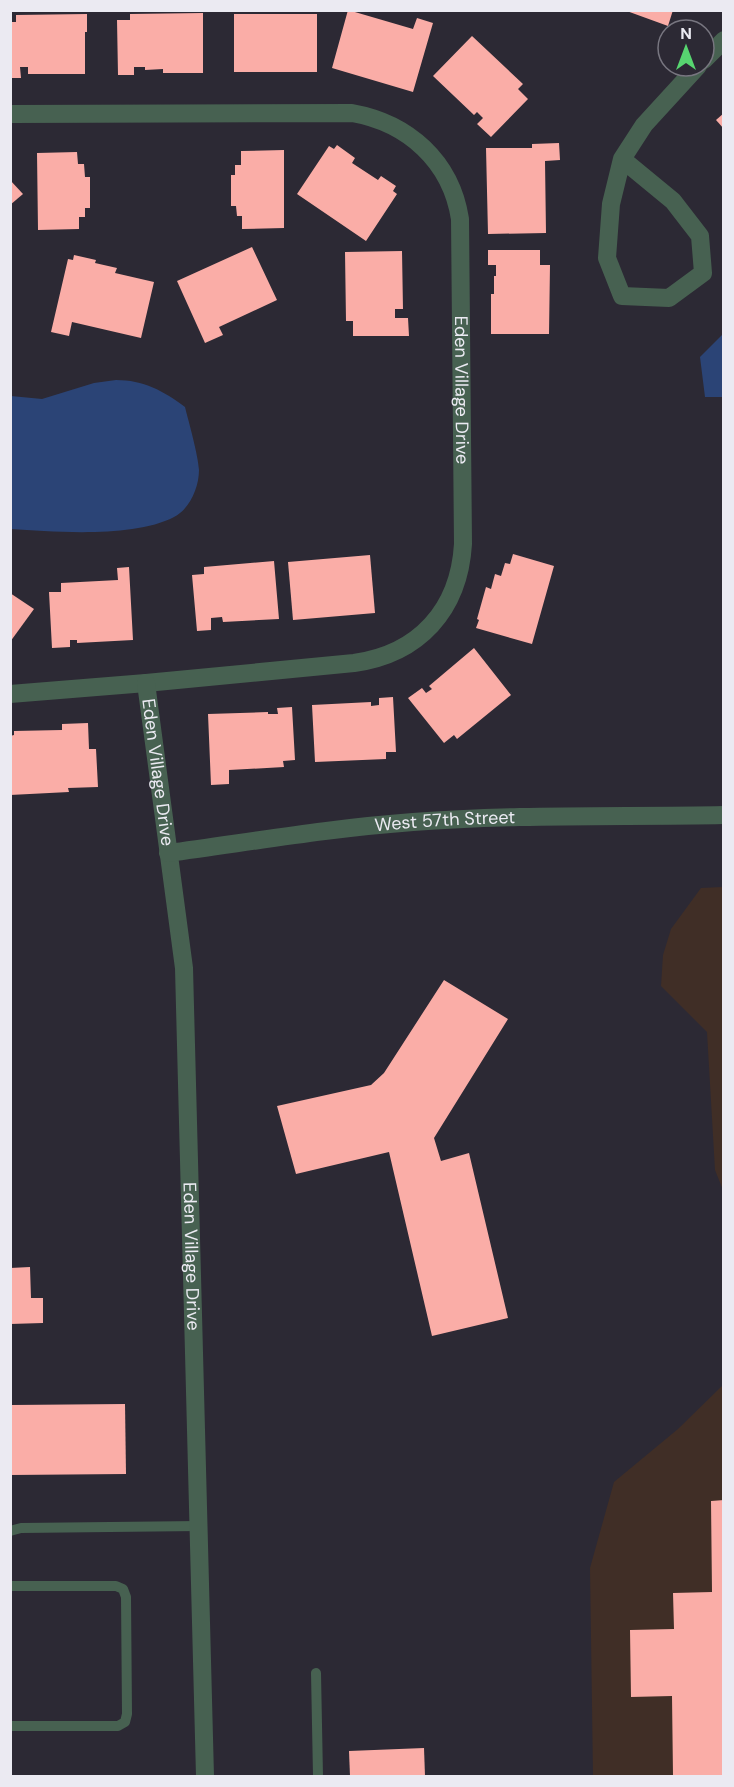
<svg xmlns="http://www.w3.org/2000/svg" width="734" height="1787" font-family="'DM Sans',sans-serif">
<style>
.commercial{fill:#402e26}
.water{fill:#2b4476}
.building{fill:#faada7}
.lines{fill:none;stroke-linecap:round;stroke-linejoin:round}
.lane{stroke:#476151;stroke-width:10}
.street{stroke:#476151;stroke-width:18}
.labels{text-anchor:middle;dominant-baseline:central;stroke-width:6;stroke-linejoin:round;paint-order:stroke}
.street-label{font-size:18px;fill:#ebeaf2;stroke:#2c2934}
</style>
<rect width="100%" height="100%" fill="#2c2934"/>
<g class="commercial">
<polygon points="723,887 724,887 723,1190 715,1170 707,1032 661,986 663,955 671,929 701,888"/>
<polygon points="723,1385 723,1776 593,1776 590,1568 614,1482 678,1429"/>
</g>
<g class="water">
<polygon points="723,334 723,397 705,397 700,357"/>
<path d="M116 380C143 380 164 391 185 407 189 423 198 454 199 470 199 487 190 509 174 517 134 538 56 532 11 529V396L42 399 94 383Z"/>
</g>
<g class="building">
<polygon points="348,10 413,29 417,18 433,23 413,92 332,68"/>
<polygon points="624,10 673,10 668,26"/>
<polygon points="203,13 203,73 163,73 163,69 145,70 145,67 134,67 134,75 118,75 117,20 130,20 130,14"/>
<polygon points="87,14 87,32 85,32 85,74 28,74 28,67 20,67 21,78 10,78 10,22 16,22 16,15"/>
<rect x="234" y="14" width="83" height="58"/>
<polygon points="472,36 523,84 518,89 528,99 491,137 477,124 483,118 477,112 474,115 433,76"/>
<polygon points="724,113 724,129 716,120"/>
<polygon points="559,143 560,160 545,161 546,233 488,234 486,148 532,148 532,144"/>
<polygon points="337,145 355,158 352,163 378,180 381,176 396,186 393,191 397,194 366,241 297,194 329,146 334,149"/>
<polygon points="284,150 284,228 242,229 242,216 237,216 236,206 231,206 231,175 235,175 235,165 241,165 241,151"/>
<polygon points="77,152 78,164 84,164 85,177 90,177 90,208 85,208 85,217 79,217 79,229 38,230 37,153"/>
<polygon points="10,180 23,194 10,205"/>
<polygon points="252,247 277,300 219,327 223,335 205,343 177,281"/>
<polygon points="488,250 540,250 540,265 550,265 549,334 491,334 491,294 494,294 494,276 496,276 496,265 488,265"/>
<polygon points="402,251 403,309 395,309 395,318 408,318 409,336 353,336 353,321 346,321 345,252"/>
<polygon points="74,255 96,260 95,263 117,268 115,273 154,282 141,338 72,322 69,336 51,332 68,259 73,260"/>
<polygon points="513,554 554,566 532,644 476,628 479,620 477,619 486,587 491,589 495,574 501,576 505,563 510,564"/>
<polygon points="370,555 375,613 293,620 288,562"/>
<polygon points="274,561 279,619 223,622 222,617 211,618 211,630 197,631 192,575 204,574 204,567"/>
<polygon points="129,567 133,640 77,643 77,640 70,640 70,647 52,648 49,592 61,592 61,583 118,580 117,568"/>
<polygon points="10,593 34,609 10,642"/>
<polygon points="474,648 511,695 457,739 454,735 444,743 408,698 422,688 426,693 432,689 429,686"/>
<polygon points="393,697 396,752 386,752 386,759 315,762 312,705 371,702 371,706 379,705 379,698"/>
<polygon points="292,707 295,760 283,761 284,767 229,770 229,784 211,785 208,714 268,712 268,714 278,714 277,708"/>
<polygon points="88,723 89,749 96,749 98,787 68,788 69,792 10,795 10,736 14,735 14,731 62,730 62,724"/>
<polygon points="444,980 508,1019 434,1138 441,1161 469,1153 508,1318 432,1336 389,1152 296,1174 277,1106 371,1085 384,1073"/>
<polygon points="30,1267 31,1298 43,1298 43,1323 10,1324 10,1268"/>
<polygon points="125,1404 126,1474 10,1475 11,1405"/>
<polygon points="724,1500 724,1776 673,1776 672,1696 631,1697 630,1630 674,1629 673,1593 712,1592 711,1501"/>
<polygon points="424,1748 425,1776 350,1776 349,1751"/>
</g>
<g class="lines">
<g class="lane">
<polyline points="10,1531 21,1528 199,1526"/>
<polyline points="10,1586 116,1586 123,1589 126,1597 127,1714 125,1722 118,1726 10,1726"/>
<polyline points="316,1673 318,1776"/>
</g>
<g class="street">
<polyline points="704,60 724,40"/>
<path id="s1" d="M10 114 352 113C408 123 451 161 460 219L463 544C459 610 419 654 354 663L146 683 10 694"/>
<polyline points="622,159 673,201 700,236 703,273 669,298 622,296 607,258 611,204 622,159 644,125 698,66"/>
<path id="s2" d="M146 683 184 968 205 1776"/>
<path id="s3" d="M168 853C250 842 331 828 413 822 516 814 620 817 724 815"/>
</g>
</g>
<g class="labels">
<g class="street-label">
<text stroke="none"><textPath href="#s1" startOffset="675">Eden Village Drive</textPath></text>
<text stroke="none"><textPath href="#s2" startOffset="90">Eden Village Drive</textPath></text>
<text stroke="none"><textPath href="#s3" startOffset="279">West 57th Street</textPath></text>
<text stroke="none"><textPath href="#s2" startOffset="576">Eden Village Drive</textPath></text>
</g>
</g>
<rect width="734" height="1787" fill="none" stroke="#ebeaf2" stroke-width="24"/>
<g transform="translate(686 48)"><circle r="28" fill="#2c2934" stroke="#787680" stroke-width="1.5"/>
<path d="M0-4.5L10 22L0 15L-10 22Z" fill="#57d570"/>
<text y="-9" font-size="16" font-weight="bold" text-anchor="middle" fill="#ebeaf2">N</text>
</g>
</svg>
